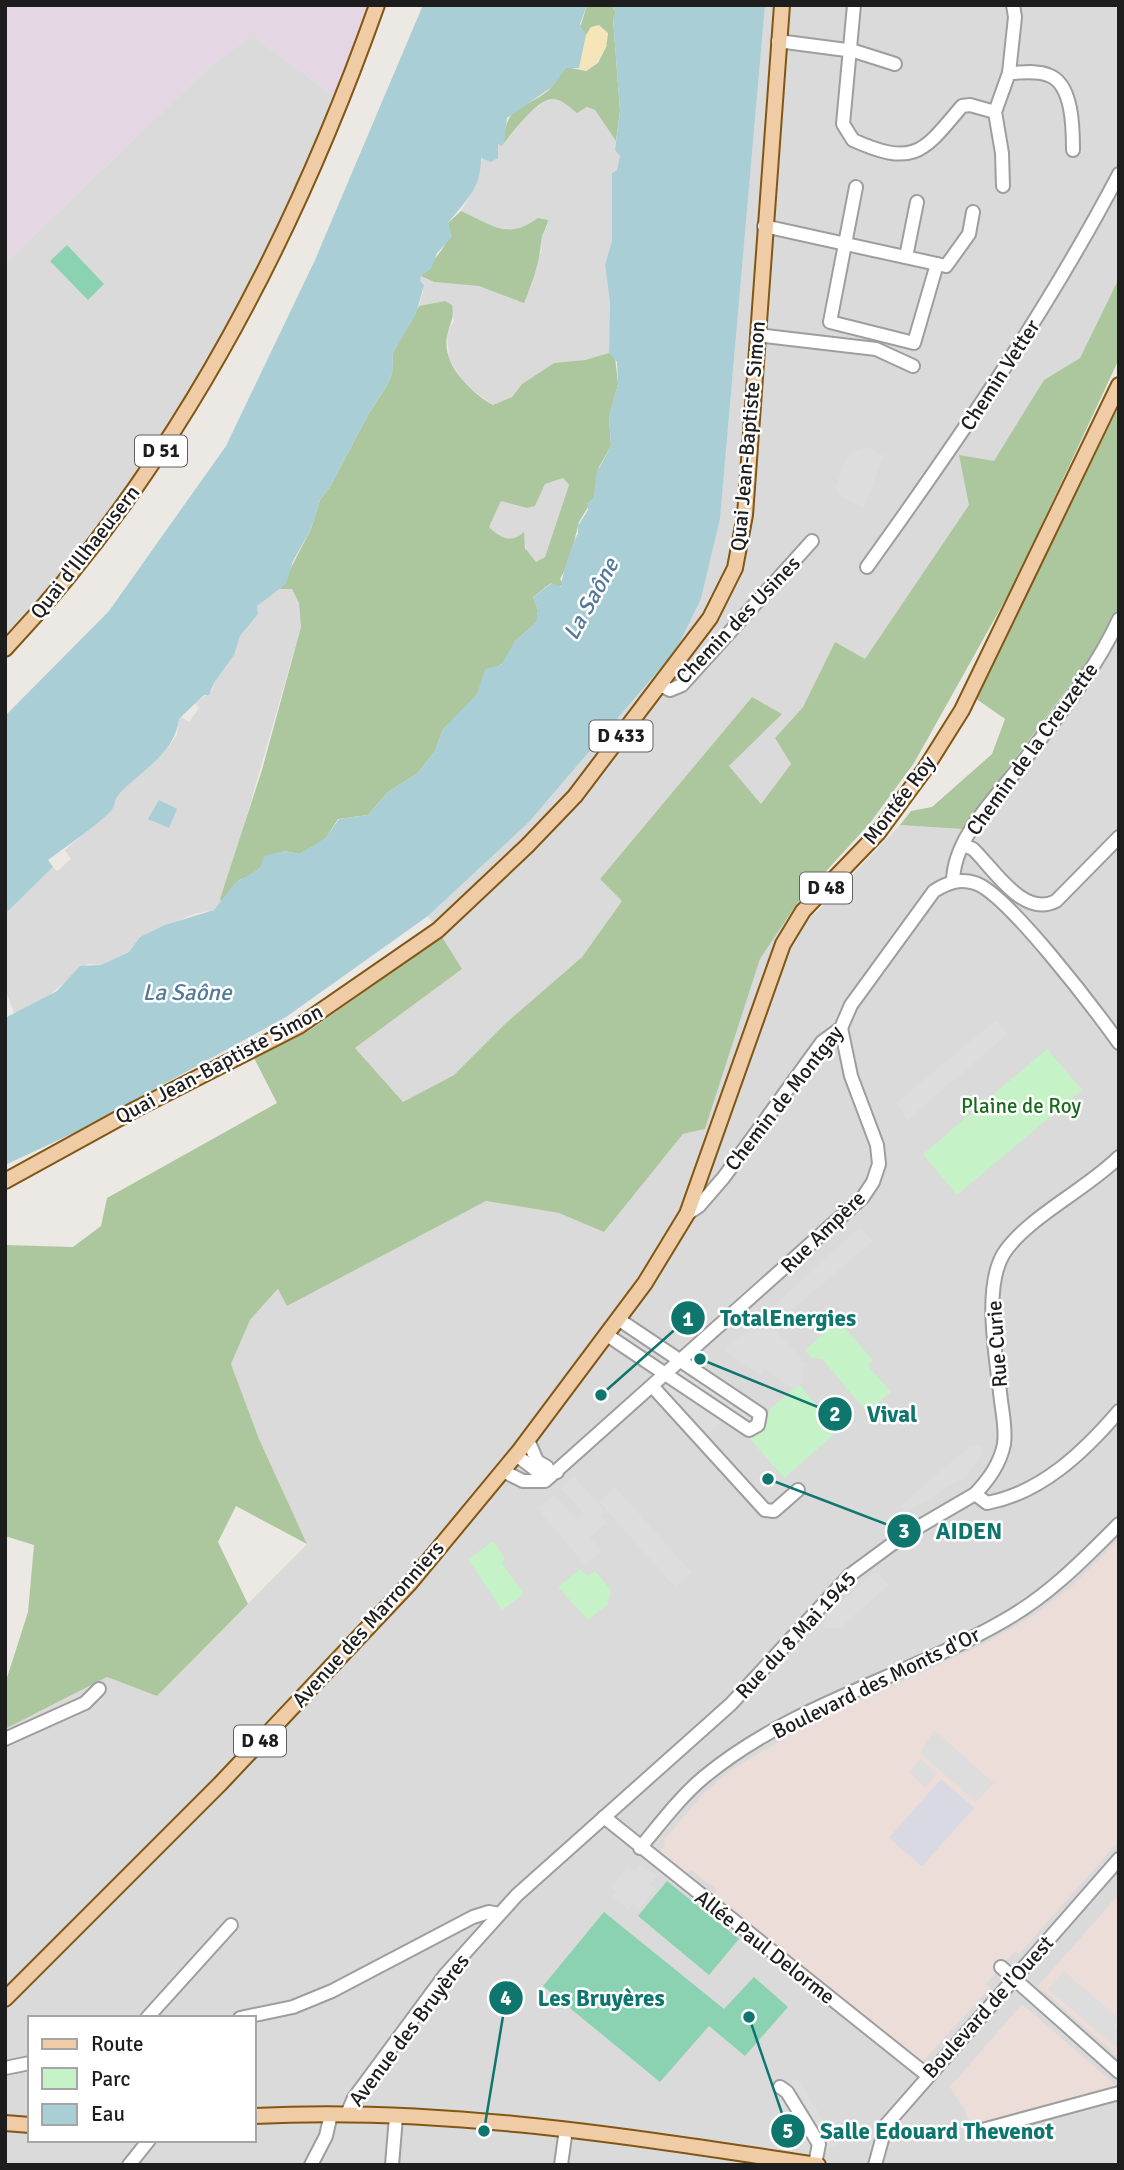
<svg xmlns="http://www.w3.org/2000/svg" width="1124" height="2170" font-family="Signika,sans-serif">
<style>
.residential{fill:#dadada;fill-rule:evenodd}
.industrial{fill:#e5d6e3}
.military{fill:#edddd8}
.forest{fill:#acc79d;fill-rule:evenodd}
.sand{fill:#f5e5b9}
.park{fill:#c5f2c6}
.pitch{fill:#8bd2b2}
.parking{fill:#ddd}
.plaza{fill:#d8d9e2}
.water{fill:#a9ced5}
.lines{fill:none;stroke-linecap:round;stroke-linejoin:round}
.minor-casing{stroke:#9e9e9e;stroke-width:16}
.major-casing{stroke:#825713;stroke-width:18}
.minor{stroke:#fff;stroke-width:12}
.major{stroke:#efcba6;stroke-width:14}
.labels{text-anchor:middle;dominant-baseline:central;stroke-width:5;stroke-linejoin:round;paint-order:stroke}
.shield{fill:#fff;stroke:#616161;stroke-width:2}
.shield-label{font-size:19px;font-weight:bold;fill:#1d1d1d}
.street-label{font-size:21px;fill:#1d1d1d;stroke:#fff}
.park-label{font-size:21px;fill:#196c1b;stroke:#fff}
.water-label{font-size:23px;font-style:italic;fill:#537a98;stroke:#fff}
.leader{fill:none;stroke:#0f766e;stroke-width:2.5}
.callout-dot{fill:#0f766e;stroke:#fff;stroke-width:2.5}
.mark-label{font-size:21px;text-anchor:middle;font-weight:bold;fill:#fff}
.callout-label{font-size:23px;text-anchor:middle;font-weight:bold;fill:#0f766e;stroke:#fff;stroke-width:5;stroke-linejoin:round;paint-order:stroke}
</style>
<rect width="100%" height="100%" fill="#ece9e4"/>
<g class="residential">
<polygon points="765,5 1119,5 1119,278 1080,358 1044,380 970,505 865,660 835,642 803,707 775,738 791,764 761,804 729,766 781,714 752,697 600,879 622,901 582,957 506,1023 454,1075 403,1102 355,1048 462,969 428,916 529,822 676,650 701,599 720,519"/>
<polygon points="252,35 334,96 269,251 175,417 73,566 5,639 5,263 210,66"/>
<polygon points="548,99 556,99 595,110 616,141 615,150 620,156 617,170 612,173 612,241 605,266 610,302 609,353 585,360 554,363 522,384 512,397 493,405 464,384 449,358 447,333 454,321 445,301 419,306 423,291 420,281 421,276 434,282 479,286 504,293 517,301 531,287 534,267 542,250 540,240 548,225 538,218 523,230 495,228 461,211 469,198 482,158 497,155 498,143 502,146 528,114"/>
<polygon points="563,478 569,485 545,557 536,562 527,553 523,533 513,539 501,539 489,527 501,501 527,508 535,506 545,484"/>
<polygon points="280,589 292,589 299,603 301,627 222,902 214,910 194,914 140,937 129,952 101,965 88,964 39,1003 14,1013 5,988 5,914 53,867 57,871 71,859 65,850 111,811 119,794 170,745 177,735 179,719 181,717 189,722 199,708 195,703 212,691 214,683 234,655 240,636 258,614 257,606 264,598"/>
<path d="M1119 607V2165H5V1729L107 1677 157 1696 307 1544 259 1439 231 1364 250 1320 279 1289 287 1306 486 1201 559 1213 604 1232 683 1134 705 1129 760 959 798 902 815 914 900 825 962 829 1098 648ZM30 2018H254V2140H30Z"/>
</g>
<polygon class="industrial" points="5,5 368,5 334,96 252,35 210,66 5,263"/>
<g class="military">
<polygon points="1119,1539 1119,1841 1019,1954 1015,1951 986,1984 990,1988 922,2062 712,1896 717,1890 691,1870 686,1875 658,1853 665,1846 664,1840 703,1794 734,1768 813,1722 988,1642 1034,1615 1073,1585"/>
<polygon points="1119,1894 1119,2057 1038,1986"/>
<polygon points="1022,2004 1119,2088 970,2126 965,2110 950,2087"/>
</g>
<g class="forest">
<path d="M587 5H612L616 13 613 18 620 111 616 141 595 110 587 107 577 113C570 108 562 99 553 99 538 98 513 132 504 143 504 104 526 110 550 89 556 83 559 74 566 67L586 71 598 63 607 45 591 27 586 35 580 28Z"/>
<path d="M461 211C491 224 507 241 538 218L548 220C547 228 541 235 541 242 540 261 532 284 524 303L479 286 434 282 421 276C431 261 455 242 448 223Z"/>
<polygon points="1119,278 1119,359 1013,586 914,763 870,823 798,902 760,959 705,1129 683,1134 604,1232 559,1213 486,1201 287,1306 278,1289 250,1320 231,1364 259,1439 307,1544 236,1506 218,1542 248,1604 157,1696 107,1677 5,1729 5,1684 28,1612 34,1545 5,1536 5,1245 73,1247 101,1226 107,1198 277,1103 254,1058 307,1032 442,937 462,969 355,1048 403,1102 454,1075 506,1023 582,957 622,901 600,879 752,697 782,714 729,766 761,804 791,764 775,738 803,707 835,642 865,659 969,505 959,455 994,461 1044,380 1080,358"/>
<path d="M445 301 452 305C454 318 451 321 448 332 439 362 470 392 493 405L512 397 522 384 554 363 585 360 609 353 615 357 618 384 609 418 611 446 599 467 594 497 579 522 569 562 560 579 563 584 558 588 551 583 533 597 538 610 537 622 515 641 506 661 495 668 469 706 443 729 435 751 418 773 388 792 368 815 338 819 326 838 314 846 299 854 284 851 277 854 250 876 239 880 222 902 220 899 262 770 301 627 299 603 292 589H280L311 529 320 500 331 485 369 413 386 387 392 374 393 353 419 306ZM563 478 569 485 545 557 536 562 525 548 524 532C510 544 501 538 489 527L501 501 527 508 535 506 545 484Z"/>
<polygon points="1119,406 1119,607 1098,648 962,829 900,825 911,811 932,807 992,754 1005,719 975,698"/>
</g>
<path class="sand" d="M599 25 608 33C607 50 600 62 586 71L579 68 581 45 591 27Z"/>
<g class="park">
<polygon points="1047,1049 1082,1090 957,1195 923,1154"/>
<polygon points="838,1321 873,1360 868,1366 891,1392 867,1412 822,1359 812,1358 805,1350"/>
<polygon points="799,1384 838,1431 784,1478 750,1439 763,1427 770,1409"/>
<polygon points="493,1541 505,1559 502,1563 524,1594 502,1610 468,1559"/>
<polygon points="580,1569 588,1576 595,1571 611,1590 608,1604 588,1620 558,1587"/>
</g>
<g class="pitch">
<polygon points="67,245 104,284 88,300 50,261"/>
<polygon points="667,1881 739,1939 709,1975 638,1916"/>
<polygon points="604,1912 724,2009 754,1977 788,2007 745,2056 709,2026 660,2082 543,1986"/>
</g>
<g class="parking">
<polygon points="867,447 884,456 864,507 840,497 835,488 849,452"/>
<polygon points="996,1020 1008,1034 907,1120 896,1103"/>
<polygon points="860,1227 873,1241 780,1320 769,1310"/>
<polygon points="756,1307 806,1365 802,1370 804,1381 794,1389 765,1369 761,1375 724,1350 751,1327 744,1318"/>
<polygon points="692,1362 767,1413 750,1437 724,1420 703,1437 660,1388"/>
<polygon points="971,1445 982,1447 980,1458 968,1475 907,1512 900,1506"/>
<polygon points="574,1476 605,1512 601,1516 607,1523 590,1538 601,1552 585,1565 537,1508 554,1494 577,1520 584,1514 561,1488"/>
<polygon points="615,1487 691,1572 675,1587 599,1502"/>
<polygon points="876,1571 889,1585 840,1628 824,1628 826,1615"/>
<polygon points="934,1730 994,1783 976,1802 920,1753"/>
<polygon points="920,1759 937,1774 925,1788 909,1772"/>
<polygon points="640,1865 657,1875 650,1884 656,1889 640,1909 633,1904 628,1910 613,1897 617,1892 611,1887 628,1866 635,1871"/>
<polygon points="1064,1971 1119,2019 1114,2026 1119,2030 1119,2050 1048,1989"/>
<polygon points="798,2079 838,2144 822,2153 805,2152 773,2091"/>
</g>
<polygon class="plaza" points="941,1779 974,1808 922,1866 889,1838"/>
<g class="water">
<path d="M423 5H587L580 24 586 35 579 68H566L552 87 507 118 504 143 502 146 498 144V158L491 162 481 158C481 189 466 200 448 223L452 237 437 253 431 269 421 276 420 281 424 285 416 314 393 353 392 374 386 387 369 413 331 485 320 500 311 529 293 561 286 584 257 606 258 614 240 636 234 655 214 683 209 695H204L179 719C175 753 142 770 120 793 114 799 116 806 110 812 90 831 68 845 48 860L53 867 5 914V716L109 611 226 446 315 260Z"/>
<path d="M612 5H765L720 519 701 599 676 650 529 822 428 916 286 1017 80 1130 5 1165V1018L57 991 80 966 101 965 129 952 140 937 165 925 214 910 235 883 260 868 264 856 284 851 299 854 326 838 339 819 368 815 388 792 418 773 435 751 443 729 477 694 485 669 501 665 515 641 536 622 538 610 533 597 552 583 561 587C561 579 572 542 578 534V526L588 510 587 503 594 497 596 474 611 446 609 418 618 384 617 362 609 353 610 302 605 265 612 241V173L617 170 620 156 615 150 620 111 613 18 616 13Z"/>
<polygon points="159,800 177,809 169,828 148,819"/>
</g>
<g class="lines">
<g class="minor-casing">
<g id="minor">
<path d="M854 5 843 124 853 140C915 168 924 151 962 106L970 105 995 112"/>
<polyline points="778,41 854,51 895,64"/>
<path d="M1009 73C1021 73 1036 70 1048 75 1073 83 1073 129 1073 150"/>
<polyline points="1003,186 1002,153 995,112 1009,73 1015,17 1013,5"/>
<polyline points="856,187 830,322 914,343 937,264"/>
<polyline points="764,226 946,266 969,234 973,212"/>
<polyline points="906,257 917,202"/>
<polyline points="757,335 876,349 913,366"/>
<path d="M867 567C958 440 1046 313 1119 174"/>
<polyline points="660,685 670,690 682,685 812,541"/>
<path d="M964 845 973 849C994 869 1023 918 1056 901L1119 837"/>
<path d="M953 881C954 839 992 802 1016 771 1052 723 1094 674 1119 619"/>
<path d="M687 1214 699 1206 724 1177 822 1042 841 1028 851 1005 934 891C947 883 959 878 975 883 1007 893 1096 1011 1119 1043"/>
<polyline points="607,1335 749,1430 758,1425 760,1414 618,1319"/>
<polyline points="653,1387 765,1510 774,1511 798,1490"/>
<polyline points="528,1440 537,1461 547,1467"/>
<polyline points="516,1455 537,1471 557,1472"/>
<polyline points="503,1471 523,1481 545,1481 863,1197 873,1182 879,1164 877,1145 851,1076 841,1028"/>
<path d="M975 1494 987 1503C1041 1493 1084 1452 1119 1411"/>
<polyline points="5,1739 85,1703 99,1689"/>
<polyline points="604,1817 927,2075"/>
<path d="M640 1848C660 1824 680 1797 704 1777 792 1704 907 1677 1005 1620 1049 1595 1083 1560 1119 1524"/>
<polyline points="1001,1967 1119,2072"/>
<polyline points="147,2018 231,1925"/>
<polyline points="240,2018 293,2007 332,1991 473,1917 489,1912 499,1914"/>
<polyline points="5,2068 30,2063"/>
<polyline points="780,2087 787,2092 819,2144 815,2164"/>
<path d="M347 2114 354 2098 445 1975 517 1895 731 1704 850 1575 903 1536 975 1494C989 1479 1000 1464 1004 1444 1006 1430 1003 1415 1001 1401 997 1361 982 1288 1004 1253 1027 1218 1087 1189 1119 1157"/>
<polyline points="975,2132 1119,2093"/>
<polyline points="129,2165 149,2140"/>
<polyline points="311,2165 326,2136 331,2114"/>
<polyline points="392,2165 396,2117"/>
<polyline points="561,2165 566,2129"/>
<polyline points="875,2165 886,2125 1119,1859"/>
</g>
</g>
<g class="major-casing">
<g id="major">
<path d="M5 649C177 466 294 239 377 5"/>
<polyline points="5,1181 136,1109 299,1026 438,930 527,846 575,796 710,618 735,568 745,515 782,5"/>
<polyline points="5,1999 220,1784 410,1583 520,1450 645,1283 687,1214 783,944 803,911 878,833 925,769 962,710 1119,385"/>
<path d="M254 2116C442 2106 632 2137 818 2165"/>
<polyline points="5,2123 30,2125"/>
</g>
</g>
<use href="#minor" class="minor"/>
<use href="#major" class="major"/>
</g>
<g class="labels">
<g class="shield">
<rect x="135" y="435.5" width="52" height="31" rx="5"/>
<rect x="589.5" y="720.5" width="63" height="31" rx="5"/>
<rect x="800" y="872.5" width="52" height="31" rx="5"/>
<rect x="234" y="1725.5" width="52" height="31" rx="5"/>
</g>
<g class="shield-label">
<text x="161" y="451">D 51</text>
<text x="621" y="736">D 433</text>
<text x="826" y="888">D 48</text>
<text x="260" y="1741">D 48</text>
</g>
<g class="street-label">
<text transform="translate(1000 375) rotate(-57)">Chemin Vetter</text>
<text transform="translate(748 436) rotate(-85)">Quai Jean-Baptiste Simon</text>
<text transform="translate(85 552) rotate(-52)">Quai d'Illhaeusern</text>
<text transform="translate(738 620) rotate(-46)">Chemin des Usines</text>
<text transform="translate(1032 749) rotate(-54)">Chemin de la Creuzette</text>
<text transform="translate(899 800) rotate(-53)">Montée Roy</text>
<text transform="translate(219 1064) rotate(-28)">Quai Jean-Baptiste Simon</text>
<text transform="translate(784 1098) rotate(-52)">Chemin de Montgay</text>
<text transform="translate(823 1232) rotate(-44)">Rue Ampère</text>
<text transform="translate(997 1344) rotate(-94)">Rue Curie</text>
<text transform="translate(368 1624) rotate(-48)">Avenue des Marronniers</text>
<text transform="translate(796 1635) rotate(-47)">Rue du 8 Mai 1945</text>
<text transform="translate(876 1683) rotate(-26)">Boulevard des Monts d'Or</text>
<text transform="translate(765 1947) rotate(38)">Allée Paul Delorme</text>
<text transform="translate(988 2007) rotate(-48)">Boulevard de l'Ouest</text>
<text transform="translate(409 2030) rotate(-53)">Avenue des Bruyères</text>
</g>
<g class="park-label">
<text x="1021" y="1106">Plaine de Roy</text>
</g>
<g class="water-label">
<text transform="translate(591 599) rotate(-61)">La Saône</text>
<text x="187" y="992">La Saône</text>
</g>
</g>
<path class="leader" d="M601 1395L688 1318M700 1359L835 1414M768 1479L904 1531M484 2131L506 1998M749 2017L788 2131"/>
<g class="callout-dot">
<circle cx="601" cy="1395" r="7"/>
<circle cx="700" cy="1359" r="7"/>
<circle cx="768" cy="1479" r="7"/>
<circle cx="484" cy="2131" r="7"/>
<circle cx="749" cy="2017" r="7"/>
<circle cx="688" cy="1318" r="18"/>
<circle cx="835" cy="1414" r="18"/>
<circle cx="904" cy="1531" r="18"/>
<circle cx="506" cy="1998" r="18"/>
<circle cx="788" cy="2131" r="18"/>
</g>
<g class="mark-label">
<text x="688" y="1326">1</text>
<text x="835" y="1421">2</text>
<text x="904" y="1538">3</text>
<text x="506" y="2005">4</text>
<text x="788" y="2138">5</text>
</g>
<g class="callout-label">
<text x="788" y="1326">TotalEnergies</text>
<text x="892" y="1422">Vival</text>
<text x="969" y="1539">AIDEN</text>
<text x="601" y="2006">Les Bruyères</text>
<text x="937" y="2139">Salle Edouard Thevenot</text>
</g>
<rect width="1124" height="2170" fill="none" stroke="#1d1d1d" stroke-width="14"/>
<rect x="28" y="2016" width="228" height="126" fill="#ffffff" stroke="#a5a5a5" stroke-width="2"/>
<rect x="42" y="2039" width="35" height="10" fill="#efcba6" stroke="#a5a5a5" stroke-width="2"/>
<text x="91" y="2051" font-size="21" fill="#1d1d1d">Route</text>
<rect x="42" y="2068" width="35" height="21" fill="#c5f2c6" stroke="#a5a5a5" stroke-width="2"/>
<text x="91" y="2086" font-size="21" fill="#1d1d1d">Parc</text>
<rect x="42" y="2104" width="35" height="21" fill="#a9ced5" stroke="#a5a5a5" stroke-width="2"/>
<text x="91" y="2121" font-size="21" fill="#1d1d1d">Eau</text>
</svg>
